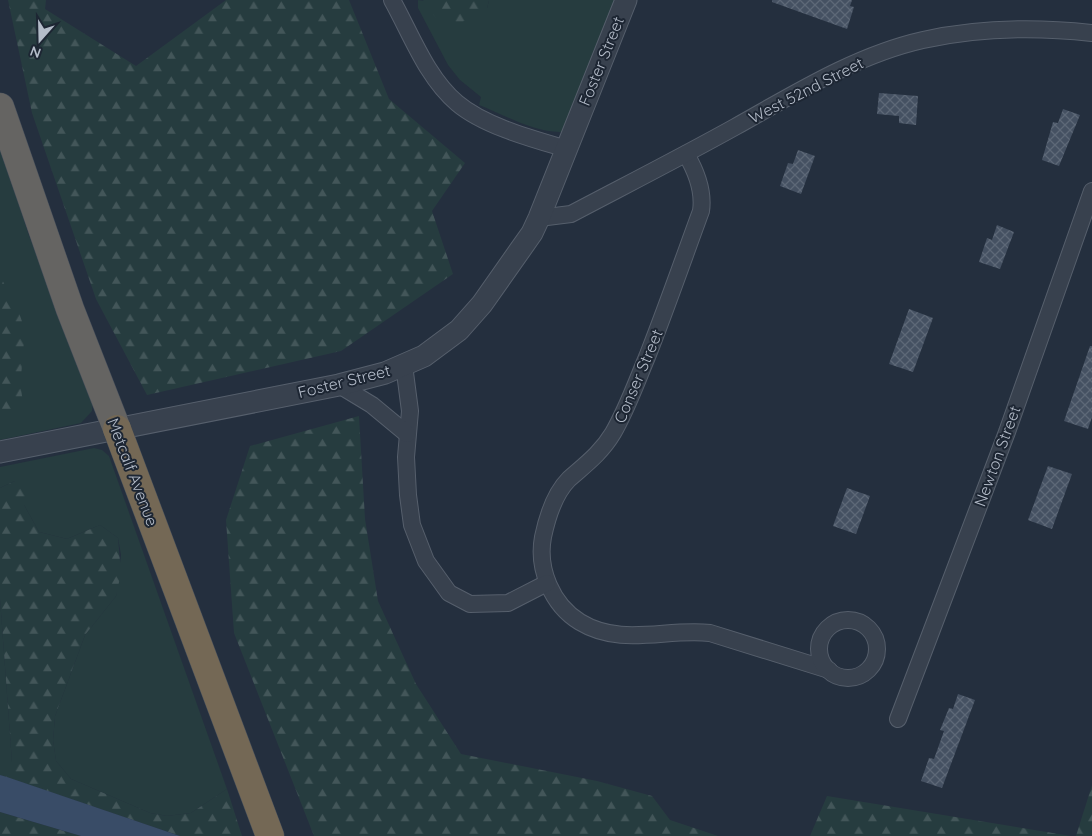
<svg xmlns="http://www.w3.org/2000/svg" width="1092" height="836" font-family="Quicksand,sans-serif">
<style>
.green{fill:#263c3f}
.forest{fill:url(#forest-firs)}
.water{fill:#394c67}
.building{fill:url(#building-cross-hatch)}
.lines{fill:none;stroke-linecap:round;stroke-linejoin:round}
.minor-casing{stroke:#565f6c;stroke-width:18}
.tertiary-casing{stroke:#565f6c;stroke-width:23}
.trunk-casing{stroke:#434c59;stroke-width:29}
.motorway-casing{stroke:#434c59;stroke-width:29}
.minor{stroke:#38414e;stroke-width:16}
.tertiary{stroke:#38414e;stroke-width:21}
.trunk{stroke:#656462;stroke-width:28}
.motorway{stroke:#746855;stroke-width:28}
.labels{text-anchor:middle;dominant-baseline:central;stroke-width:4;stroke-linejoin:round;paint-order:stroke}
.street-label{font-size:16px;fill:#b4bcc9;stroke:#1d2633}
</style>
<defs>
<pattern id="forest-firs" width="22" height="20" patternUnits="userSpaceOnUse" patternTransform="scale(1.25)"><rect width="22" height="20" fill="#263c3f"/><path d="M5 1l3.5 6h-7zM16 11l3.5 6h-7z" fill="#435659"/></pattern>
<pattern id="building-cross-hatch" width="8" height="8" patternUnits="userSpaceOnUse" patternTransform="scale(1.25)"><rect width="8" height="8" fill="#455162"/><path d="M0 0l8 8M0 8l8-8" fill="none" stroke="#5d6877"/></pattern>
</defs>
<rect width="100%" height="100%" fill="#242f3e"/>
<g class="green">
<path d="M418 0 487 8 489 0H617L562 132C534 133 505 115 479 105L481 97 460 80 448 65 418 8Z"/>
<polygon points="0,143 28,233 93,400 92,411 81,423 0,440"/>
<polygon points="94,448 102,450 109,456 227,789 191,813 167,816 150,813 71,779 56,761 53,740 55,716 85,635 116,596 121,555 118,538 100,525 67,539 39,532 24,505 15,481 0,488 0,467"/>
<polygon points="0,598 12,762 0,762"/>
</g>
<g class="forest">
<polygon points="8,0 46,0 45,9 136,66 226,0 349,0 389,99 465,163 432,211 453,274 341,351 147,395 96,299 32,113"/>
<polygon points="423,0 489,0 487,8 459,24 438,21"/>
<path d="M0 275C6 289 21 312 23 326 27 351 17 376 23 400L14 411 0 417Z"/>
<polygon points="359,416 365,519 378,601 416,684 461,754 597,781 652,796 670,820 718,836 314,836 234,633 226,520 250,446"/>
<polygon points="15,481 28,483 24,505 39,532 67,539 100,525 118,538 121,573 116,596 85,635 55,716 53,740 56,761 71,779 150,813 167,816 191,813 227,789 242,836 180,836 0,775 0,762 12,762 0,598 0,488"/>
<polygon points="1092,785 1092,836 1076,836"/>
<polygon points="827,796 1071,836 810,836"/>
<polygon points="0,812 81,836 0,836"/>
</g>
<polygon class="water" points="0,775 7,777 180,836 81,836 0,812"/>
<g class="building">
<polygon points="772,0 852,0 850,6 854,7 847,29 772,2"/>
<polygon points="879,93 918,96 916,125 899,123 899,116 877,114"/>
<polygon points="1063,109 1080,115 1059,166 1042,160 1053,122 1058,123"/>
<polygon points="798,150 815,156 801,194 780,186 788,163 793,164"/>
<polygon points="997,225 1014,232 1000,269 979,262 987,238 992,240"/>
<polygon points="909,309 933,318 913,372 889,364"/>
<polygon points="1090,346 1092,346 1092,417 1088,429 1064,421"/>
<polygon points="1048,466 1072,474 1052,529 1028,520"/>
<polygon points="847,488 870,496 856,534 833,526"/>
<polygon points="958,694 975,700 942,788 921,781 929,758 934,759 944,731 940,730 949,708 953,709"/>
</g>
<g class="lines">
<g class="minor-casing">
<g id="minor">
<path d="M392 0C411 34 427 78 457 103 484 126 533 139 567 149"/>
<path d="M686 154C696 171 704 191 701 211 683 260 666 309 647 357 636 383 627 409 613 433 601 453 586 464 569 479 555 493 547 518 543 537 537 569 552 605 580 622 621 647 666 628 710 633L829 670"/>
<path d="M539 218 571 214C626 185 681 157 735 127 794 94 856 55 923 40 977 28 1037 27 1092 33"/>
<polyline points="404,365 410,411 406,457 408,495 412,525 426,561 449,593 470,604 508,603 547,583"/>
<polyline points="339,385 372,405 407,434"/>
<circle cx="848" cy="649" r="29"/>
<polyline points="898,719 1007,432 1092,191"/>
</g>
</g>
<g class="tertiary-casing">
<polyline id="tertiary" points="0,452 339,385 385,373 424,356 459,330 482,304 532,233 539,218 626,0"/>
</g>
<g class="trunk-casing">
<polyline id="trunk" points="0,107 70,309 117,429"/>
</g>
<g class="motorway-casing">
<polyline id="motorway" points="117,429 270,836"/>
</g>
<use href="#minor" class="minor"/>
<use href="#tertiary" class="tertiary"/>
<use href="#trunk" class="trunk"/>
<use href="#motorway" class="motorway"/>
</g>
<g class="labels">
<g class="street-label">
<text transform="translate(601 61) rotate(-68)">Foster Street</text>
<text transform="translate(806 90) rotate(-27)">West 52nd Street</text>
<text transform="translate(638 376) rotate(-67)">Conser Street</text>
<text transform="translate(344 381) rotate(-14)">Foster Street</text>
<text transform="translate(997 456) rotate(-70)">Newton Street</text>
<text transform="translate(133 472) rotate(69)">Metcalf Avenue</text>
</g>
</g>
<g transform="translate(40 40) rotate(200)" stroke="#1d2633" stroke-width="4" paint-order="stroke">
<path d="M0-4L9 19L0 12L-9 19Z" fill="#b4bcc9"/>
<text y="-8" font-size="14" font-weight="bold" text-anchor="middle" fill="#b4bcc9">N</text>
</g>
</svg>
